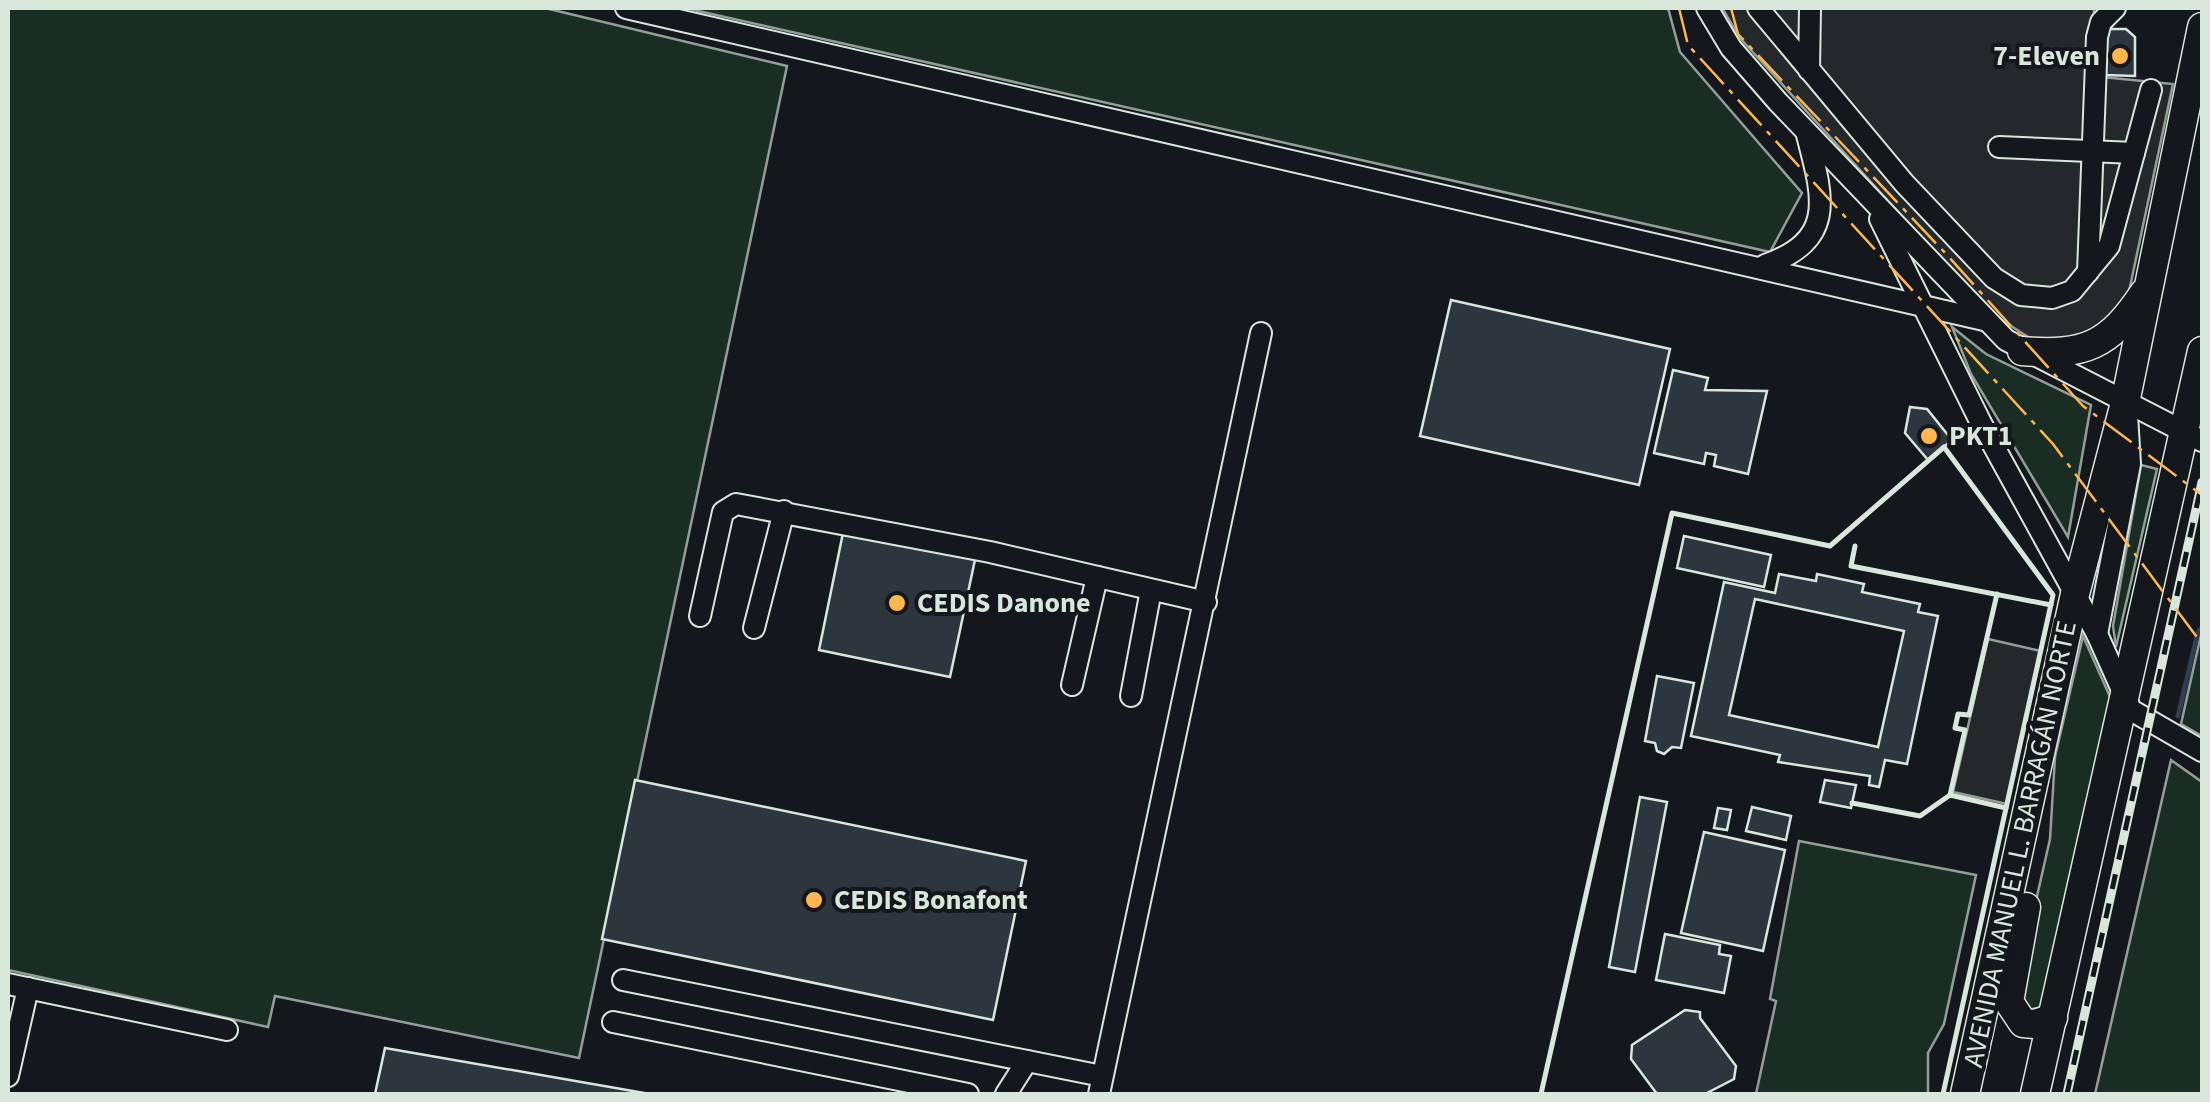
<svg xmlns="http://www.w3.org/2000/svg" width="2210" height="1102" font-family="'Source Sans 3',sans-serif">
<style>
.green{fill:#1a2d24;stroke:#939e99;stroke-width:2.5}
.parking{fill:#24282b;stroke:#939e99;stroke-width:2.5}
.lines{fill:none;stroke-linecap:round;stroke-linejoin:round}
.stream{stroke:#2f3f4d;stroke-width:5}
.building{fill:#2c363c;stroke:#d8e6dc;stroke-width:2.5;fill-rule:evenodd}
.minor-casing{stroke:#d8e6dc;stroke-width:24}
.major-casing{stroke:#d8e6dc;stroke-width:31}
.minor{stroke:#14181c;stroke-width:20}
.major{stroke:#14181c;stroke-width:28}
.rail-casing{stroke:#d8e6dc;stroke-width:9}
.rail{stroke:#14181c;stroke-width:5;stroke-dasharray:15;stroke-linecap:butt}
.wall{stroke:#d8e6dc;stroke-width:5}
.power{stroke:#ffb74d;stroke-width:2.5;stroke-dasharray:35 8 5 8;stroke-linecap:butt}
.poi-dot{fill:#ffb74d;stroke:#14181c;stroke-width:4}
.labels{text-anchor:middle;dominant-baseline:central;stroke-width:8;stroke-linejoin:round;paint-order:stroke}
.poi-label{font-size:28px;font-weight:bold;fill:#d8e6dc;stroke:#14181c;text-anchor:start}
.street-label{font-size:28px;fill:#d8e6dc;stroke:#14181c}
</style>
<rect width="100%" height="100%" fill="#14181c"/>
<g class="green">
<polygon points="8,8 545,8 787,66 579,1058 275,996 268,1027 8,970"/>
<polygon points="685,8 1668,8 1680,52 1802,193 1770,252"/>
<polygon points="1952,327 1986,354 2091,405 2068,537 1971,374"/>
<polygon points="2141,465 2157,469 2116,647 2113,626"/>
<polygon points="2202,630 2202,736 2181,724"/>
<polygon points="2083,636 2111,699 2043,1007 2027,1010 2015,993 2050,839 2055,757"/>
<polygon points="2171,760 2202,782 2202,1094 2095,1094"/>
<polygon points="1799,841 1976,875 1944,1024 1928,1053 1928,1094 1756,1094 1776,1001 1770,999"/>
</g>
<g class="parking">
<polygon points="1722,8 2094,8 2093,76 2173,84 2127,301 2098,333 2036,342 1989,312 1740,38"/>
<polygon points="1988,639 2041,651 2007,804 1953,792"/>
</g>
<g class="lines">
<polyline class="stream" points="2178,716 2198,632 2202,628"/>
</g>
<g class="building">
<polygon points="2106,29 2126,29 2135,37 2135,76 2105,75"/>
<polygon points="1451,300 1670,349 1639,485 1420,436"/>
<polygon points="1673,370 1708,378 1705,390 1767,391 1748,474 1714,466 1716,455 1706,453 1704,464 1654,453"/>
<polygon points="1910,407 1927,409 1952,440 1928,460 1905,433"/>
<polygon points="844,528 976,555 950,677 819,650"/>
<polygon points="1684,536 1771,555 1764,587 1677,568"/>
<path d="M1779 574 1816 581 1817 574 1864 584 1862 592 1920 604 1918 612 1938 616 1907 764 1885 760 1879 787 1869 785 1870 776 1778 762 1780 755 1691 736 1724 582 1775 593ZM1755 599 1904 631 1878 747 1729 715Z"/>
<polygon points="1657,676 1694,683 1681,748 1672,747 1664,754 1657,751 1655,743 1645,741"/>
<polygon points="635,780 1026,861 993,1020 602,939"/>
<polygon points="1825,780 1856,785 1851,808 1820,802"/>
<polygon points="1640,797 1667,802 1635,972 1609,967"/>
<polygon points="1752,807 1791,816 1786,840 1746,831"/>
<polygon points="1718,808 1731,810 1727,830 1714,828"/>
<polygon points="1704,832 1785,850 1763,951 1681,933"/>
<polygon points="1665,934 1720,945 1719,954 1731,956 1724,993 1656,980"/>
<polygon points="1685,1010 1700,1012 1700,1018 1736,1066 1734,1079 1705,1094 1657,1094 1631,1059 1632,1045"/>
<polygon points="385,1048 650,1094 375,1094"/>
</g>
<g class="lines">
<g class="minor-casing">
<g id="minor">
<polyline points="626,8 1984,320"/>
<polyline points="1707,8 1731,48 1778,102 2006,340 2202,441"/>
<polyline points="1758,8 1904,183 1994,278 2021,295 2052,298 2072,291 2109,246 2151,90"/>
<polyline points="1809,70 1810,8"/>
<polyline points="1999,147 2134,153"/>
<polyline points="1880,219 1981,423 2097,634 2131,710 2202,751"/>
<path d="M1765 265C1837 240 1823 197 1807 135"/>
<polyline points="2088,272 2097,37 2101,22 2115,8"/>
<polyline points="700,616 723,512 736,504 990,552 1206,602"/>
<polyline points="754,628 784,511"/>
<polyline points="2097,634 2130,464 2127,415"/>
<polyline points="1072,685 1097,577"/>
<polyline points="1131,696 1151,590"/>
<polyline points="623,980 1102,1076"/>
<polyline points="8,984 227,1030"/>
<polyline points="613,1022 968,1094"/>
<polyline points="8,1076 28,988"/>
<polyline points="1006,1094 1027,1061"/>
<polyline points="1099,1094 1261,333"/>
</g>
</g>
<g class="major-casing">
<g id="major">
<path d="M2022 351C2085 356 2109 346 2144 293"/>
<polyline points="2026,907 2009,1002 2023,1023 2035,1024 2053,1018"/>
<polyline points="1965,1094 2075,594 2125,403 2202,27"/>
<polyline points="2035,1094 2202,351"/>
</g>
</g>
<use href="#minor" class="minor"/>
<use href="#major" class="major"/>
<g class="rail-casing">
<polyline id="rail" points="2067,1094 2202,482"/>
</g>
<use href="#rail" class="rail"/>
<g class="wall">
<polyline points="1855,546 1851,566 2051,605"/>
<polyline points="1950,795 1965,730 1955,728 1958,714 1969,715 1997,594"/>
<polyline points="1852,803 1920,816 1950,795 2006,808"/>
<polyline points="1541,1094 1672,513 1830,546 1944,447 2053,595 1943,1094"/>
</g>
<g class="power">
<polyline points="1679,8 1688,45 2053,444 2202,644"/>
<polyline points="1731,8 1738,34 1948,256 2083,406 2202,495"/>
</g>
</g>
<g class="poi-dot">
<circle cx="2120" cy="56" r="10"/>
<circle cx="1929" cy="436" r="10"/>
<circle cx="897" cy="603" r="10"/>
<circle cx="814" cy="900" r="10"/>
</g>
<g class="labels">
<g class="poi-label">
<text x="2100" y="56" text-anchor="end">7-Eleven</text>
<text x="1949" y="436">PKT1</text>
<text x="917" y="603">CEDIS Danone</text>
<text x="834" y="900">CEDIS Bonafont</text>
</g>
<g class="street-label">
<text transform="translate(2020 844) rotate(-78)">AVENIDA MANUEL L. BARRAGÁN NORTE</text>
</g>
</g>
<rect width="2210" height="1102" fill="none" stroke="#d8e6dc" stroke-width="20"/>
</svg>
